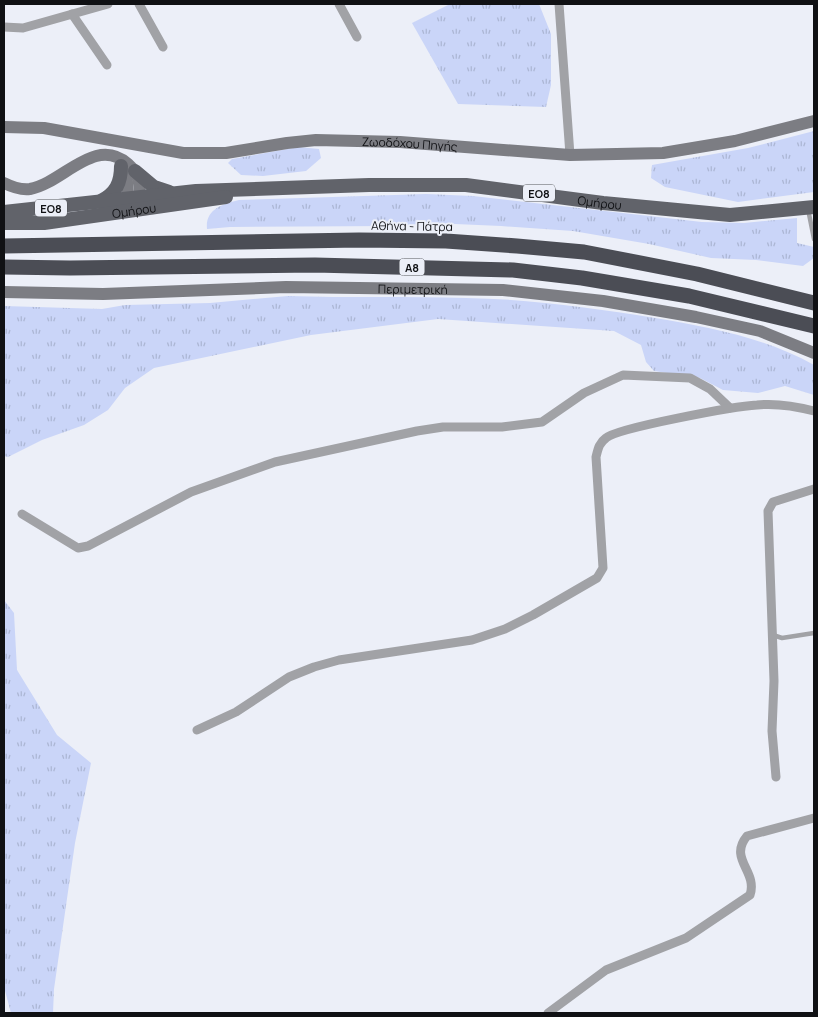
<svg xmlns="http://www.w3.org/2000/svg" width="818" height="1017" font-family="Manrope,sans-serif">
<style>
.grass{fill:url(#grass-tufts)}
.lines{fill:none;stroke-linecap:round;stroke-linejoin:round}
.lane{stroke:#a1a2a6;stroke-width:4.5}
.street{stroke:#a1a2a6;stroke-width:9}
.secondary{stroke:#7c7d83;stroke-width:12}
.primary{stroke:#61636a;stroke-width:14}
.highway{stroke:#4b4d55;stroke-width:15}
.labels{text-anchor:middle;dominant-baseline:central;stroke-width:4;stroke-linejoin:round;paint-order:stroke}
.shield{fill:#eceff8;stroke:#525458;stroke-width:1}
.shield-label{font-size:11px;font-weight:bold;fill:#101114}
.street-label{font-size:12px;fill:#101114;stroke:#eceff8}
</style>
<defs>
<pattern id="grass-tufts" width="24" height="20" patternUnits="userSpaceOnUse" patternTransform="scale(1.25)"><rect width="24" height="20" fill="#cad5f8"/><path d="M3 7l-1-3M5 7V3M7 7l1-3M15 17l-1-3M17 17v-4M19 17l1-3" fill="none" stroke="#acb6d4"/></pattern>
</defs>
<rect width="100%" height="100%" fill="#eceff8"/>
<g class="grass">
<polygon points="450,4 539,4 551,34 551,85 546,107 458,104 412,23"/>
<polygon points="814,131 814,192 738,202 665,187 651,178 652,165 748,148"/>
<polygon points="299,147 319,149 321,158 306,171 263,176 241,175 228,163 232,159"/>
<path d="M426 194 473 196 702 222 744 223 797 218V243L814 247V258L803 266 756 260 711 258 649 244 573 231 501 226 432 223 392 226 230 227 207 229C205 209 223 204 239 200Z"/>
<path d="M288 296C348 298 407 296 466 298 530 299 593 308 655 318 709 327 766 338 814 365V395L785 386 758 393 723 390 700 378 654 371 646 362 641 345 614 331 438 319 311 335 154 368 125 388 108 410 84 425 42 440 8 457 4 456V306L102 309 125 305 210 303Z"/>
<polygon points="4,600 14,613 17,670 57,735 91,763 75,843 54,989 53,1013 11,1013 4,987"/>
</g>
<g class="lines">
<g class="lane">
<polyline points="808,209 814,239"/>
<polyline points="773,635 782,638 814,633"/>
</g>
<g class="street">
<polyline points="139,4 163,47"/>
<polyline points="339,4 357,37"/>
<polyline points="559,4 570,155"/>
<polyline points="72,14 107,65"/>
<polyline points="4,27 23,28 108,4"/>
<polyline points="22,514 78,548 88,546 191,492 275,462 417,431 443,427 502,427 542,422 584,393 623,375 690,378 710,389 730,408"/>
<path d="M197 730 236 712 289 677 314 667 339 660 472 640 505 629 533 615 597 578 603 568 596 457C598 449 599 443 606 438 617 428 736 406 757 405 776 403 795 406 814 411"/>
<polyline points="776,777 772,731 774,681 768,511 773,502 814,489"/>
<path d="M548 1013 606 970 686 938 750 895C758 871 728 859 747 836L814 818"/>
</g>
<g class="secondary">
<path id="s1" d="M4 127 44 128 183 153H226L287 143 316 140 400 142 570 155 663 153 735 141 814 121"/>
<polyline points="121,165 127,182 129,209"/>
<path d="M4 183C12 187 21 190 30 189 63 183 95 135 128 164 141 175 141 190 138 206"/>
<path id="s2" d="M4 292 103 294 286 287 503 290 603 301 696 317 760 331 814 353"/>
</g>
<g class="primary">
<polyline points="135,171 154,187 169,192"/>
<path d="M101 201C116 193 121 183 121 166"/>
<path id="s3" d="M4 212 196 191 369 185H466L603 203 730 215 814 207"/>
<path id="s4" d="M4 223H44L226 197"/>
</g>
<g class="highway">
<polyline points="4,246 359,240 446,241 517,246 584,252 697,274 814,303"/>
<polyline points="4,267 70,268 315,265 513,270 582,278 689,296 814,326"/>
</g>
</g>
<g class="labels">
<g class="shield">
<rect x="523" y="184.5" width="32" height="17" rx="4"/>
<rect x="35" y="199.5" width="32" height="17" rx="4"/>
<rect x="399.5" y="258.5" width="25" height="17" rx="4"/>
</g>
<g class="shield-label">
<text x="539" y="193">ΕΟ8</text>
<text x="51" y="208">ΕΟ8</text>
<text x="412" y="267">Α8</text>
</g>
<g class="street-label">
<text stroke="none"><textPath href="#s1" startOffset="409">Ζωοδόχου Πηγής</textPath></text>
<text stroke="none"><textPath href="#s3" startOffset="598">Ομήρου</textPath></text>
<text stroke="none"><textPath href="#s4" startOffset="131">Ομήρου</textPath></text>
<text transform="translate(412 226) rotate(1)">Αθήνα - Πάτρα</text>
<text stroke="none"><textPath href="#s2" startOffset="409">Περιμετρική</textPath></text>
</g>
</g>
<rect width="818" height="1017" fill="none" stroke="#101114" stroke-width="10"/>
</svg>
